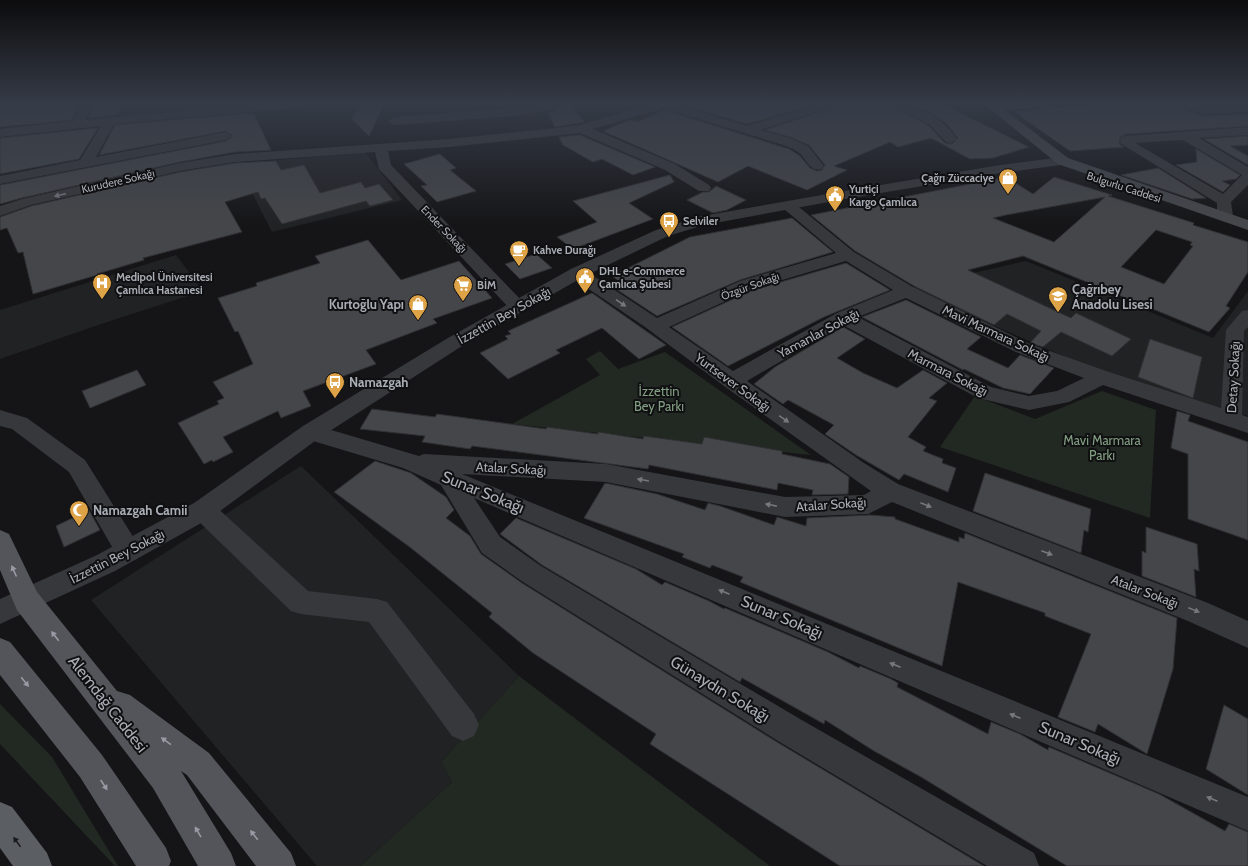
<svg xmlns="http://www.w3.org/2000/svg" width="1248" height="866" font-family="Cabin,sans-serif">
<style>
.built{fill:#212224}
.green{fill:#222822}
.building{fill:#444649;stroke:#303033;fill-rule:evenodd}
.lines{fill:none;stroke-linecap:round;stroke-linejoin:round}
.minor{fill:#37383b;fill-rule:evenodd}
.tertiary{fill:#37383b;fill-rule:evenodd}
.secondary{fill:#45474b;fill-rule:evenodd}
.primary{fill:#53555a;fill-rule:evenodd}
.trunk{fill:#5b5e63;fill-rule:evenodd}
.oneway{fill:#76787e}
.oneway2{fill:#989ba3}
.oneway3{fill:#1b1c1e}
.labels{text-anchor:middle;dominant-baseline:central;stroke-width:4;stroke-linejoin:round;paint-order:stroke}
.far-poi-label{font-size:11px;font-weight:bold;fill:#a9adb5;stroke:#101012;text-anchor:start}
.far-street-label{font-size:11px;fill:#a9adb5;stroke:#101012}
.poi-label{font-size:13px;font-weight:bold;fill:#a9adb5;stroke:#101012;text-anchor:start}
.street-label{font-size:13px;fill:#a9adb5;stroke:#101012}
.park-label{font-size:13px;fill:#829e82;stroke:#101012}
.near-street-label{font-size:16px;fill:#a9adb5;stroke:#101012}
</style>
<rect width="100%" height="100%" fill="#151517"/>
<g class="built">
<polygon points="124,104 255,104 119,117"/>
<polygon points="365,152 402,200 272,232 244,177 248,163"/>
<polygon points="176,255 203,291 104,323 0,359 0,310"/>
<polygon points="1026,261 1213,338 1248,291 1248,416 1109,376 908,288"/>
<polygon points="301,466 519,676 441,762 452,782 360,866 317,866 91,600"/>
</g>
<g class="green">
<polygon points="600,351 618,369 665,352 811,455 512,424 600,375 586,359"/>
<polygon points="1102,391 1156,410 1150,518 940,447 975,396 1035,419"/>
<polygon points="519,676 770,866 360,866 452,782 441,762"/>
<polygon points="0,704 52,757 118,866 115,866 0,744"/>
</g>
<g class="building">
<polygon points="0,104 79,104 72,120 0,127"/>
<polygon points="94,104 122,104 118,115 88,118"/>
<polygon points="360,104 384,104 369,136 352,119"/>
<polygon points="564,104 571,104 584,122 555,127 548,113 558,109"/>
<polygon points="679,104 814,104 747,124"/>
<polygon points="838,104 890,104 929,126 945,143 952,144 958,138 946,123 929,112 907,104 942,104 1029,147 993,158 970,159 931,138 898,147 890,142 834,166 847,170 807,190 748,166 718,182 603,131 630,120 638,122 664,110 789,149 800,156 810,168 817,171 822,170 825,165 809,145 790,137 765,130 835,107"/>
<polygon points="1046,104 1054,108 1116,104 1176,104 1179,107 1203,116 1248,114 1248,126 1126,134 1120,137 1119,144 1124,147 1070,151 1013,111 1037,110"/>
<polygon points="248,113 254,114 271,150 235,152 180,162 22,198 0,204 0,185 226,141 233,136 226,131 99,155 115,125"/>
<polygon points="98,128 79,159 0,174 0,138"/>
<polygon points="580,135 655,167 633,175 602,159 593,162 563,145 559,137"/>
<polygon points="1248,136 1248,145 1230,146 1248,156 1248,165 1204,139"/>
<polygon points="1196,149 1240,175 1236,179 1222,181 1230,185 1223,192 1176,165 1197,162"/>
<polygon points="440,154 456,168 450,170 476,191 437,202 421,186 427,185 404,164"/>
<polygon points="276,161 281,170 304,165 320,193 361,182 365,188 379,184 393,200 370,206 366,201 282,224 265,198 261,199 258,192 225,202 242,232 143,258 144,260 97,274 97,275 33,294 23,252 18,253 7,228 0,230 0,217 31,206 180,172 235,163"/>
<polygon points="1158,168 1206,198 1192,199 1121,175"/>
<polygon points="670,175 674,182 629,203 653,219 573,249 557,237 597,222 573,201"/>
<path d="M1006 177 1033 194 1054 177 1112 195 1108 196 1194 223 1193 225 1248 242V272L1226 306 1230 308 1209 332 1023 256 968 270 1071 318 1076 313 1131 339 1112 356 1061 332 1043 347 1030 343 1041 331 1007 314 994 325 914 286 855 251 811 215ZM1105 197 1054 242 993 218 1006 215ZM1156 230 1192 242 1190 245 1193 246 1164 284 1121 267Z"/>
<polygon points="716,186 746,200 727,210 713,213 687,200 703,192 709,192"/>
<polygon points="792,218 833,252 740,280 657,316 610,285 619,281 612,276 690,237"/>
<polygon points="368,240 401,280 459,261 492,298 433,319 437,323 366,350 376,364 303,391 311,406 281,418 278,411 223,437 233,452 213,462 212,460 204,464 178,423 219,404 217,401 224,398 213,382 253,364 238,331 235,332 218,298 257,286 256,283 320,263 315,256"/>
<polygon points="536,254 552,268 520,279 505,264"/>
<polygon points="846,263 890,290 824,317 728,366 672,327 753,290"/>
<polygon points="592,293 666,345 639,359 602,328 556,350 560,353 508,379 480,353 508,339 505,336 511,334 508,331"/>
<polygon points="906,300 981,337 967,349 1008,368 1020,355 1054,368 1030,394 1003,388 964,369 963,370 862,317"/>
<polygon points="843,327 865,339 837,358 863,373 897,388 923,370 947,383 929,398 937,401 908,437 926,447 923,451 943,459 942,463 956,468 948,492 904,474 899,480 856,455 825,434 834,425 788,400 783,404 754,384 775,367"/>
<polygon points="1150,339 1202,357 1193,398 1138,377"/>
<polygon points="137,370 146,385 90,408 82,391"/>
<polygon points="372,409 435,417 437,414 546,429 547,427 598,434 598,432 643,439 644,436 702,444 704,437 782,451 782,454 830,464 849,477 848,494 812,495 813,490 778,483 777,490 649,465 648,469 472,446 470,449 422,442 425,436 360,429"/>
<polygon points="1177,411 1190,415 1188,421 1248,442 1248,540 1188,519 1188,454 1171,448"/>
<polygon points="375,461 411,473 446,497 454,510 446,518 470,536 481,554 522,583 777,742 984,866 840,866 650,744 656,734 533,653 489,617 492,613 411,548 334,492"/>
<polygon points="985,473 1091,509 1088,532 1084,530 1081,553 973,511"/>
<polygon points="605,483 657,494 705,510 708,503 720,506 774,525 777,517 806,526 807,518 870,515 895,517 895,519 959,542 959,537 964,539 965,533 1177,618 1173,669 1147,754 1098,724 1095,732 1058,717 1091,634 1045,616 1045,613 958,582 942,666 740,582 743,577 712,565 710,568 682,557 684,554 584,518"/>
<polygon points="89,510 100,530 64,547 56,526"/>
<polygon points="516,518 636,569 662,585 665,582 709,601 724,609 725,608 828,652 859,668 860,666 891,679 898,683 897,687 988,734 991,722 1020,734 1048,750 1049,747 1159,794 1225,831 1229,824 1248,832 1248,866 1067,866 921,777 874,751 825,720 824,724 742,678 740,682 542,565 500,534"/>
<polygon points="1146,527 1197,544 1199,571 1194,569 1196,597 1142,576 1142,551 1146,553"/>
<polygon points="1224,705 1248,719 1248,795 1206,769"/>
</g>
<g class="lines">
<g class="minor">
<polygon points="81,104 93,104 86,120 249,104 299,104 293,108 114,124 96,157 226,132 232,136 226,140 0,184 0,176 80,160 101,126 0,137 0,129 73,121"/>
<polygon points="539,104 563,104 557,108 515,116 394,125 388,121 394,117 515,108"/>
<path d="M651 104H674L747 126 819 104H837L835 106 760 130 790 138 808 146 824 166 822 169C808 172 807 158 798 152 793 148 786 146 780 144L663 108 593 129 675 164 709 185 711 188 709 191H699L665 170 580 133 449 147 388 151 391 165 523 302 526 306 523 310 517 311 511 310 379 169 375 152 235 162 180 171 31 205 0 216V206L22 199 180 163 235 154 449 139 557 128 580 125Z"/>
<path d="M891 104C917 103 943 118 957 139L951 143 946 142 930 125Z"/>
<polygon points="991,104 1043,104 1037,108 993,111 987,107"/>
<polygon points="1177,104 1195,104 1204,106 1248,104 1248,112 1203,114 1179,106"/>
<path d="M1248 127V135L1199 138 1248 167V185L1231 202 1233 216 1230 219H1220L1217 216V203L1120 143 1121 137 1126 136ZM1183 140 1242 175 1223 194 1135 143Z"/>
<path d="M789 202 794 203 854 252 913 287 1030 344 1109 372 1221 408 1226 330 1242 311 1248 310V327L1244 331 1242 415 1248 417V433L1103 385 1069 402 1029 410 978 398 843 325 747 381 864 463 898 484 1208 603 1248 621V648L1188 621 892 502 868 514 785 517 606 482 462 474 1248 797V831L474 498 500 537 541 566 800 719 1034 853 1039 866H987L778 741 523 582 482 553 441 485 403 468 303 438 300 432 303 426 311 424 419 456 424 454 606 464 785 497 864 495 871 491 724 386 645 327 571 277 569 273 571 269 577 268 583 269 657 318 740 281 836 253 784 209 782 206 784 203ZM846 261 893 290 837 313 733 371 669 327 752 289ZM906 298 1016 352 1084 378 1057 391 1029 396 991 387 858 317Z"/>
<polygon points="0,410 27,418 85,460 137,543 141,551 137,559 128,562 119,559 69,472 12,429 0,426"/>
<polygon points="203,500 212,503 308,591 377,599 387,602 474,714 479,725 474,736 463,741 452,736 369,622 301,614 291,611 194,517 191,510 194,503"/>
</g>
<polygon class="tertiary" points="1063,157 1068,158 1070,161 1068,164 1000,173 839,200 704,225 668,236 583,277 462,346 319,438 212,517 115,571 0,624 0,599 97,555 194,503 303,426 448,338 571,269 656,230 702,216 839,192 1000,165"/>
<polygon class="secondary" points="984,104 997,104 1068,158 1248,220 1248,230 1058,164"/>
<g class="primary">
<polygon points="0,530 9,534 37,592 117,691 130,695 209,753 291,853 296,866 256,866 187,775 181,771 231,853 236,866 198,866 153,788 17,610 0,570"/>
<polygon points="0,638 10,642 102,755 166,848 171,861 169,866 136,866 80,777 0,675"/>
</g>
<polygon class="trunk" points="0,802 12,807 47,853 52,866 13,866 0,848"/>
</g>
<defs><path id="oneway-solid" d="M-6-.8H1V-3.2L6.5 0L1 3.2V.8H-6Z"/></defs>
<g class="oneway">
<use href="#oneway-solid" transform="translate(60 195) rotate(167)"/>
<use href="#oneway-solid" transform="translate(621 303) rotate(34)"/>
<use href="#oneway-solid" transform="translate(784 419) rotate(35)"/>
<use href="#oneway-solid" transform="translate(643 480) rotate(-170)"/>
<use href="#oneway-solid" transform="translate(771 505) rotate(-169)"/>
<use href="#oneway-solid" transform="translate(926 505) rotate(22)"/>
<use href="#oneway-solid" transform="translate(1047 553) rotate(21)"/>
<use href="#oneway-solid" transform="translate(724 592) rotate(-157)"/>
<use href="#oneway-solid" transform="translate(1194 610) rotate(22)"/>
<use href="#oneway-solid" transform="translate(895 665) rotate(-157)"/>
<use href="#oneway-solid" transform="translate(1015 716) rotate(-157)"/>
<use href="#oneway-solid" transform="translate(1212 799) rotate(-157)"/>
</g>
<g class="oneway2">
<use href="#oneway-solid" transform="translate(14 571) rotate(-114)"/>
<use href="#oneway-solid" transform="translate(55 636) rotate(-128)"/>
<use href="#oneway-solid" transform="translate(25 682) rotate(51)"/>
<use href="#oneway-solid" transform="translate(166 741) rotate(-144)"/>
<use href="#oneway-solid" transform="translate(104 785) rotate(57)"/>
<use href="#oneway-solid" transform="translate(198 832) rotate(-120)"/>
<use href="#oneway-solid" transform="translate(254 835) rotate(-128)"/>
</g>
<use class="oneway3" href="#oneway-solid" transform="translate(17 842) rotate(-126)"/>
<linearGradient id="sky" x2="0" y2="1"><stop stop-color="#0c0c0d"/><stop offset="0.46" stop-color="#353b47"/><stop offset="1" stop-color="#353b47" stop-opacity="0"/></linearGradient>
<rect width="1248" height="225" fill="url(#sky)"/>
<defs>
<g id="shop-pin" transform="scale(1)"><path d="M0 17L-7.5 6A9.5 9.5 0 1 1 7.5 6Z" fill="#dea346" stroke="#101012"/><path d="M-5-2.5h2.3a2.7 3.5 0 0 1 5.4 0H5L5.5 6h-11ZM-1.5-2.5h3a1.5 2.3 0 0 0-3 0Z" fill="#fff"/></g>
<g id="civic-pin" transform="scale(1)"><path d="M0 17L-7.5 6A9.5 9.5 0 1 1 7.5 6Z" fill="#dea346" stroke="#101012"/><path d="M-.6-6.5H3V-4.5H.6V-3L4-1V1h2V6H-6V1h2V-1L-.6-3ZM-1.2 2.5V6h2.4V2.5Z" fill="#fff"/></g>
<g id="bus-pin" transform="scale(1)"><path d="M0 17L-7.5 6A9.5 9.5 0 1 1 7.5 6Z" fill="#dea346" stroke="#101012"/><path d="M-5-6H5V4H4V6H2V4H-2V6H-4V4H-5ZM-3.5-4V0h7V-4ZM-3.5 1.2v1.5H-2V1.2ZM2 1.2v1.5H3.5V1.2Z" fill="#fff"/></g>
<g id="cafe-pin" transform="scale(1)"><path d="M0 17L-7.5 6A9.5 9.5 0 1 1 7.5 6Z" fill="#dea346" stroke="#101012"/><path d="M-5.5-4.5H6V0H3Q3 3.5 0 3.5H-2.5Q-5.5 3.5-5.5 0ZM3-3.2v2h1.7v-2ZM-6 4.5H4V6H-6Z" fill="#fff"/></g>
<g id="hospital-pin" transform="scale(1)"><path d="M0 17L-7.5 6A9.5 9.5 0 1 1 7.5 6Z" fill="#dea346" stroke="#101012"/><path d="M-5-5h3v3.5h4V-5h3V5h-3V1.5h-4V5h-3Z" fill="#fff"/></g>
<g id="supermarket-pin" transform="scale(1)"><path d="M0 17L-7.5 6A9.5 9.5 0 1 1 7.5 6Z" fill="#dea346" stroke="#101012"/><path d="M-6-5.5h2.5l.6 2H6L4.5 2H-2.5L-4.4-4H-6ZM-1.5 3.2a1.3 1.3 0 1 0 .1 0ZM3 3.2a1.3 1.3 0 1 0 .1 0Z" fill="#fff"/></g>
<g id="school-pin" transform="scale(1)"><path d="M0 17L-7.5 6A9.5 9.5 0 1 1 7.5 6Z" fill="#dea346" stroke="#101012"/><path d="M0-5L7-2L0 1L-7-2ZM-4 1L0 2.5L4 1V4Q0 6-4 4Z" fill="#fff"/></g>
<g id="mosque-pin" transform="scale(1)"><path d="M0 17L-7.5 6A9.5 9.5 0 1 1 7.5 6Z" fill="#dea346" stroke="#101012"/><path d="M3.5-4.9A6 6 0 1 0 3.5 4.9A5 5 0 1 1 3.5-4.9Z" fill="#fff"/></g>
</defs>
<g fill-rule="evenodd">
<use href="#shop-pin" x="1008" y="178"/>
<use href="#civic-pin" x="835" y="195"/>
<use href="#bus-pin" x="669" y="221"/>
<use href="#cafe-pin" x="519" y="250"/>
<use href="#civic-pin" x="585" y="277"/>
<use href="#hospital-pin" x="102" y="283"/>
<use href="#supermarket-pin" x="463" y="285"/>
<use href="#school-pin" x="1058" y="296"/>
<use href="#shop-pin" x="418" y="304"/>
<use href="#bus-pin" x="335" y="382"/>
<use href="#mosque-pin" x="79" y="510"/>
</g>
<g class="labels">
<g class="far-poi-label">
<text x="994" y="178" text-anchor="end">Çağrı Züccaciye</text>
<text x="849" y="189">Yurtiçi<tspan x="849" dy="13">Kargo Çamlıca</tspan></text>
<text x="683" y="221">Selviler</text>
<text x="533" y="250">Kahve Durağı</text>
<text x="599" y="271">DHL e-Commerce<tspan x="599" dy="13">Çamlıca Şubesi</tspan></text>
<text x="116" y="277">Medipol Üniversitesi<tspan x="116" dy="13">Çamlıca Hastanesi</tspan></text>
<text x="477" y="285">BİM</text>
</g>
<g class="far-street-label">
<text transform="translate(118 181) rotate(-13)">Kurudere Sokağı</text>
<text transform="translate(1124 187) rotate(18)">Bulgurlu Caddesi</text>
<text transform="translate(444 229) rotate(46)">Ender Sokağı</text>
<text transform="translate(750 286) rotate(-20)">Özgür Sokağı</text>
</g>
<g class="poi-label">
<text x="1072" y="289">Çağrıbey<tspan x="1072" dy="15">Anadolu Lisesi</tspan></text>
<text x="404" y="304" text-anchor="end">Kurtoğlu Yapı</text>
<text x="349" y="382">Namazgah</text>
<text x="93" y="510">Namazgah Camii</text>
</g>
<g class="street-label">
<text transform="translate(504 315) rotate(-29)">İzzettin Bey Sokağı</text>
<text transform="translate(818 333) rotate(-28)">Yamanlar Sokağı</text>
<text transform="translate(996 333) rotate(25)">Mavi Marmara Sokağı</text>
<text transform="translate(948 372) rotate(27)">Marmara Sokağı</text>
<text transform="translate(1233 377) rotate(-87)">Detay Sokağı</text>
<text transform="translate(733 382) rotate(36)">Yurtsever Sokağı</text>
<text transform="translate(511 468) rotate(3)">Atalar Sokağı</text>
<text transform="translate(831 504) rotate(-4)">Atalar Sokağı</text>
<text transform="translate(117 556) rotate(-27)">İzzettin Bey Sokağı</text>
<text transform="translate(1145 591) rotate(21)">Atalar Sokağı</text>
</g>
<g class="park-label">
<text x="659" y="391">İzzettin<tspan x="659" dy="15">Bey Parkı</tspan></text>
<text x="1102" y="440">Mavi Marmara<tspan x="1102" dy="15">Parkı</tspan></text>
</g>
<g class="near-street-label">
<text transform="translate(483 492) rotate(22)">Sunar Sokağı</text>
<text transform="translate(782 617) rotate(23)">Sunar Sokağı</text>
<text transform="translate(720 689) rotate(31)">Günaydın Sokağı</text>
<text transform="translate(108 704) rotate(52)">Alemdağ Caddesi</text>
<text transform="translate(1080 743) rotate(23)">Sunar Sokağı</text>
</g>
</g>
</svg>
